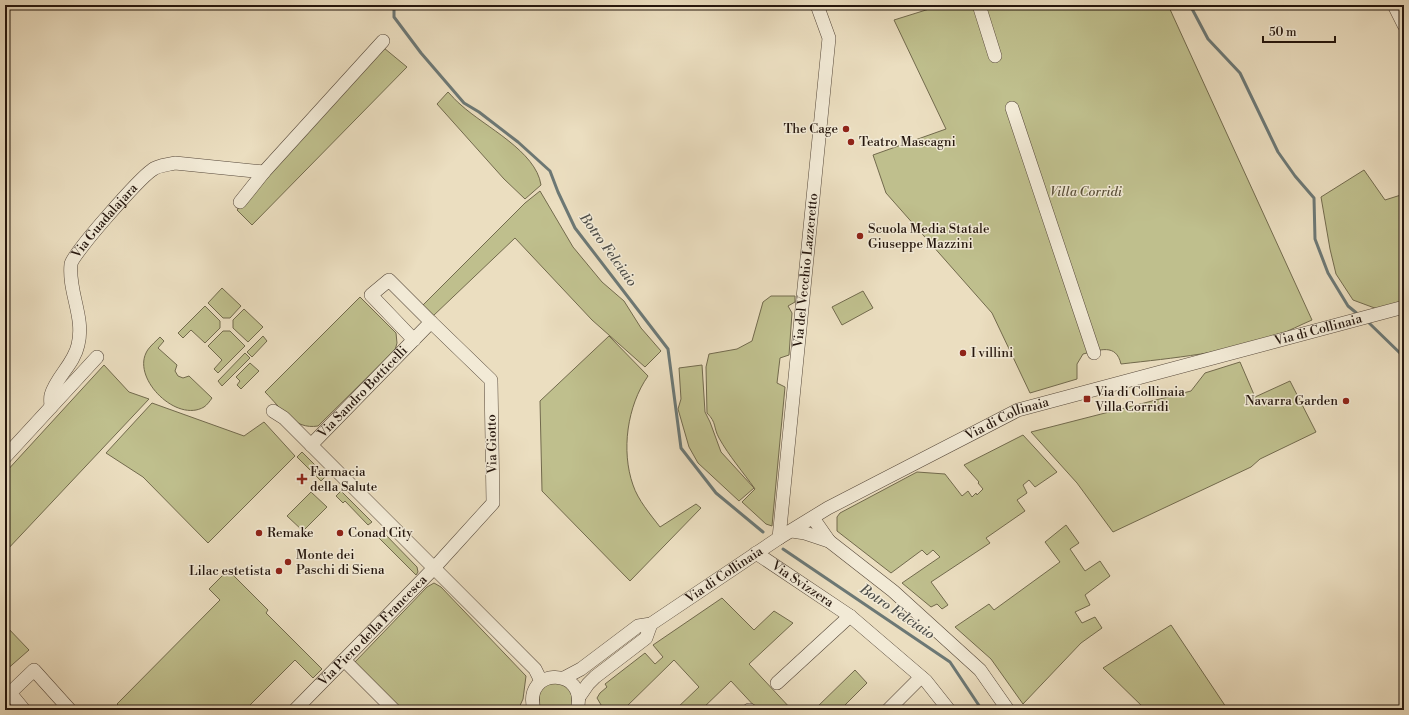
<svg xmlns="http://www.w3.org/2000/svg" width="1409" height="715" font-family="'Libre Bodoni',serif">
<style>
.green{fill:#bfbf8d;stroke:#726a4d}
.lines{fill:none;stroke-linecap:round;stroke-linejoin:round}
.stream{stroke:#6c7875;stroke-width:3}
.minor-casing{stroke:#56483a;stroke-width:14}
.minor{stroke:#f2ead6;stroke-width:13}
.poi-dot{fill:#8f2418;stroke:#f2ead6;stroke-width:1.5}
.labels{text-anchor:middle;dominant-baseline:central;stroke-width:3;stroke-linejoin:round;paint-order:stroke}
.poi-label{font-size:13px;fill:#25160d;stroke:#f2ead6;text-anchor:start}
.park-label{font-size:13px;font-style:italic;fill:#5b513a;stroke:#f2ead6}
.street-label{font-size:13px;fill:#25160d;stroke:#f2ead6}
.water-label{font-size:14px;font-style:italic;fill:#4f4f4a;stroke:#f2ead6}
</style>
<rect width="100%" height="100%" fill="#ebdec0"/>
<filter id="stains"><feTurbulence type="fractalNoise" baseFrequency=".005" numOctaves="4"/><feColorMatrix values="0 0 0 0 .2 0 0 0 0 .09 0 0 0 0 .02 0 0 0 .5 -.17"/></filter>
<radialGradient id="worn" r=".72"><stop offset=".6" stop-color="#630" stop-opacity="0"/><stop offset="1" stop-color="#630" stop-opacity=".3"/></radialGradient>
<g class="green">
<path d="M942 5H1168L1312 320C1300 325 1289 331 1278 335 1229 353 1173 358 1121 364 1116 343 1100 350 1083 354L1077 364V379L1030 393 992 313 886 193 873 155 946 129 894 20Z"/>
<polygon points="384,48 407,67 252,225 237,210"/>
<path d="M448 92C452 96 456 101 461 105 485 127 536 151 541 185L525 199 504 179 437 104Z"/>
<polygon points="1364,170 1385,200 1404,194 1404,303 1380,310 1353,300 1336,274 1330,249 1321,197"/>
<polygon points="540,191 573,247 602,282 624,301 641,328 661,351 645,367 592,320 515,238 433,316 423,305 525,203"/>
<polygon points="222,288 241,306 230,318 223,318 208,303"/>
<polygon points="863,291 873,308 842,325 832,307"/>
<path d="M771 296H795V302L788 306 792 313 789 355 780 358 777 383 785 387 772 526 766 524 742 502 755 489C743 472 729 456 719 438 713 427 717 423 707 413L706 367 709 354 737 349 752 341 763 302Z"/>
<path d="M360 297 396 333 397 343 395 350 318 426C294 430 282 409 265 392Z"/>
<polygon points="205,306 220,321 220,328 205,343 191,330 183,338 178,333"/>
<polygon points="244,309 263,327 248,342 233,328 233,320"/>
<polygon points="223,331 230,331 245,346 218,373 214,369 222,360 208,346"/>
<polygon points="263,336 267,341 252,357 247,352"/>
<path d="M609 336 648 376C627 406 621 451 633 485 638 500 650 514 660 527L696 504 701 508 630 581 542 491 540 401Z"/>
<path d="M160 337 164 341 158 348 177 365 175 371 178 376 183 378 189 376 212 398C210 401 207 405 204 407 177 423 133 380 146 353 148 348 155 342 160 337Z"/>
<polygon points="245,353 250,358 222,386 218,381"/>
<polygon points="1240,362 1255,397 1290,381 1316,432 1260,459 1251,467 1113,532 1077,483 1031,432 1191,391 1205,373"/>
<polygon points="250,363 259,371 241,389 237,385 240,381 236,377"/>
<polygon points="104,365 129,392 149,399 5,552 5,473"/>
<polygon points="702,365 705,412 710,422 721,452 754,488 739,501 698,463 689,447 678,409 681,399 679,368"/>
<polygon points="152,403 244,436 264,422 295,456 208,543 143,477 106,453"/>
<polygon points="1023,435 1057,472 1035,487 1029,480 1023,485 1027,493 1017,500 1025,511 986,538 990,543 931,582 948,605 942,609 937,604 931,607 902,583 940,557 933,550 927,555 922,550 891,573 837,531 837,517 840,513 917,472 945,474 962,496 968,491 972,497 976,493 977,495 983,489 978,483 979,482 964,465"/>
<polygon points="302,452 325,475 325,477 321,481 297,457"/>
<polygon points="341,491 372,522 368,525 345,501 343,503 336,496"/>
<polygon points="311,492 327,507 303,531 287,516"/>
<polygon points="1066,525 1079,543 1070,549 1085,571 1100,561 1110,576 1085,595 1090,605 1075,612 1082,623 1095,617 1102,628 1081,643 1023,704 991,659 955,627 989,604 994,610 1060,562 1045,542"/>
<polygon points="382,531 417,567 418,572 416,575 377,536"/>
<polygon points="228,570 268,610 266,613 322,669 313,678 295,660 245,710 123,710 117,704 220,600 209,589"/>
<polygon points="434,583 441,587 526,676 523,699 518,710 400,710 354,663 427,587"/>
<polygon points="722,598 754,630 774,611 793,623 749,664 792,710 758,710 731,681 701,710 675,710 699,687 674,660 623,710 604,710 597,698 600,693 607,687 605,684 645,653 655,664 663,657 653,645"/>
<polygon points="5,625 29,650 5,671"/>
<polygon points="1171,625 1228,710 1146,710 1103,668"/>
<polygon points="855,670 867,683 840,710 814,710"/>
<path d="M556 682C573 687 573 694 571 710H540L539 693 548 684Z"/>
</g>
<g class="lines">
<g class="stream">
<polyline points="394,5 394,17 421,53 464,103 479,112 518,142 550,171 558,192 575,228 668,349 681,448 716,493 763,532"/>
<polyline points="1190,5 1208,39 1240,73 1278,152 1295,176 1314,198 1315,239 1328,273 1348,306 1359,315"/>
<polyline points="1367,321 1404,357"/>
<polyline points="783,549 950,662 982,710"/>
</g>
<g class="minor-casing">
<g id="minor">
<polyline points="979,5 995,56"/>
<polyline points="1394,5 1404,25"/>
<polyline points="1012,108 1094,353"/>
<polyline points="240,202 264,172 383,41"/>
<path id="s1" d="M51 407C51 404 50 399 51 395 56 377 74 364 78 345 85 317 68 292 71 264 73 253 139 179 152 170 158 165 168 165 175 163L264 172"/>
<polyline points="273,411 284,418 535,669 541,681"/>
<path id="s2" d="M311 445 431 322 389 280 371 295 414 340"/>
<polyline points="5,457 97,357"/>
<polyline points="813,518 829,541 893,591 980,670 1008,710"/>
<polyline points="792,531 805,533 829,541"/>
<path id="s3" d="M779 538 829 38 817 5"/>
<path id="s4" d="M756 553 850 616 926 681 949 710"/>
<polyline points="344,660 394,710"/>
<path id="s5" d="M564 678 581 669 638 626 651 624 779 538 828 508 1018 410 1404 307"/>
<polyline points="777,683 850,616"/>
<polyline points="579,697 588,684 595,677 646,638 651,624"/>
<polyline points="24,710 10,693 34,670 70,710"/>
<path id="s6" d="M295 710 434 568 493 503 491 380 431 322"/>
<path d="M534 710C522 666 589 667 577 710"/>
<polyline points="749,710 750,710"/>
<polyline points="888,710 921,677"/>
</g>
</g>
<use href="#minor" class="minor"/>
</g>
<g class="poi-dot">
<circle cx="846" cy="129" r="4"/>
<circle cx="851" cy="142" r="4"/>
<circle cx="860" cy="236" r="4"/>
<circle cx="963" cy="353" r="4"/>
<rect x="1083" y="395" width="8" height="8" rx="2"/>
<circle cx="1346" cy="401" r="4"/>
<path d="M300 473h4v4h4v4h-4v4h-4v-4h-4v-4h4z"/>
<circle cx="259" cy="533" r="4"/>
<circle cx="340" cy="533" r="4"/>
<circle cx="288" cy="562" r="4"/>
<circle cx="279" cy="571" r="4"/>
</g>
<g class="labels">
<g class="poi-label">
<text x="838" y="129" text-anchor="end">The Cage</text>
<text x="859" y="142">Teatro Mascagni</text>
<text x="868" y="229">Scuola Media Statale<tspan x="868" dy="15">Giuseppe Mazzini</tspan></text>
<text x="971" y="353">I villini</text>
<text x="1095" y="392">Via di Collinaia<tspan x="1095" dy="15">Villa Corridi</tspan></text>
<text x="1338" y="401" text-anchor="end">Navarra Garden</text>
<text x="310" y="472">Farmacia<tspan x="310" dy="15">della Salute</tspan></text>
<text x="267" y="533">Remake</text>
<text x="348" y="533">Conad City</text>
<text x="296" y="555">Monte dei<tspan x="296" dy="15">Paschi di Siena</tspan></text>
<text x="271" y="571" text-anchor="end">Lilac estetista</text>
</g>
<g class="park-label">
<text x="1086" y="192">Villa Corridi</text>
</g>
<g class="street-label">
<text stroke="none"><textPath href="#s1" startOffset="206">Via Guadalajara</textPath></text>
<text stroke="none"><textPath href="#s3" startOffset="269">Via del Vecchio Lazzeretto</textPath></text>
<text stroke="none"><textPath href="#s5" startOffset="840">Via di Collinaia</textPath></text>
<text stroke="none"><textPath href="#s2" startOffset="74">Via Sandro Botticelli</textPath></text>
<text stroke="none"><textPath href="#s5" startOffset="516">Via di Collinaia</textPath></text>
<text transform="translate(492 444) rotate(-91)">Via Giotto</text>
<text stroke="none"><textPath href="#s5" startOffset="192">Via di Collinaia</textPath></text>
<text stroke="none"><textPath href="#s4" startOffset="56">Via Svizzera</textPath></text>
<text stroke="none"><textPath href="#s6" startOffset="111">Via Piero della Francesca</textPath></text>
</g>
<g class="water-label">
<text transform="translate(608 250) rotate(54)">Botro Felciaio</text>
<text transform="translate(897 612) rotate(34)">Botro Felciaio</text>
</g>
</g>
<rect width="1409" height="715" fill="none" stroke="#ebdec0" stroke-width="20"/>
<rect x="6" y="6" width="1397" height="703" fill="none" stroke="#25160d" stroke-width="2"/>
<rect x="10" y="10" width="1389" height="695" fill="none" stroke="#25160d"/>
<path d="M1263 36v6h72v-6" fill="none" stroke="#25160d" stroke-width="2"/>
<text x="1269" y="36" font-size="12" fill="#25160d" stroke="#f2ead6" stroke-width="3" paint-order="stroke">50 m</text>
<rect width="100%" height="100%" filter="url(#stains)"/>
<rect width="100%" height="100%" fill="url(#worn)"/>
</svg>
